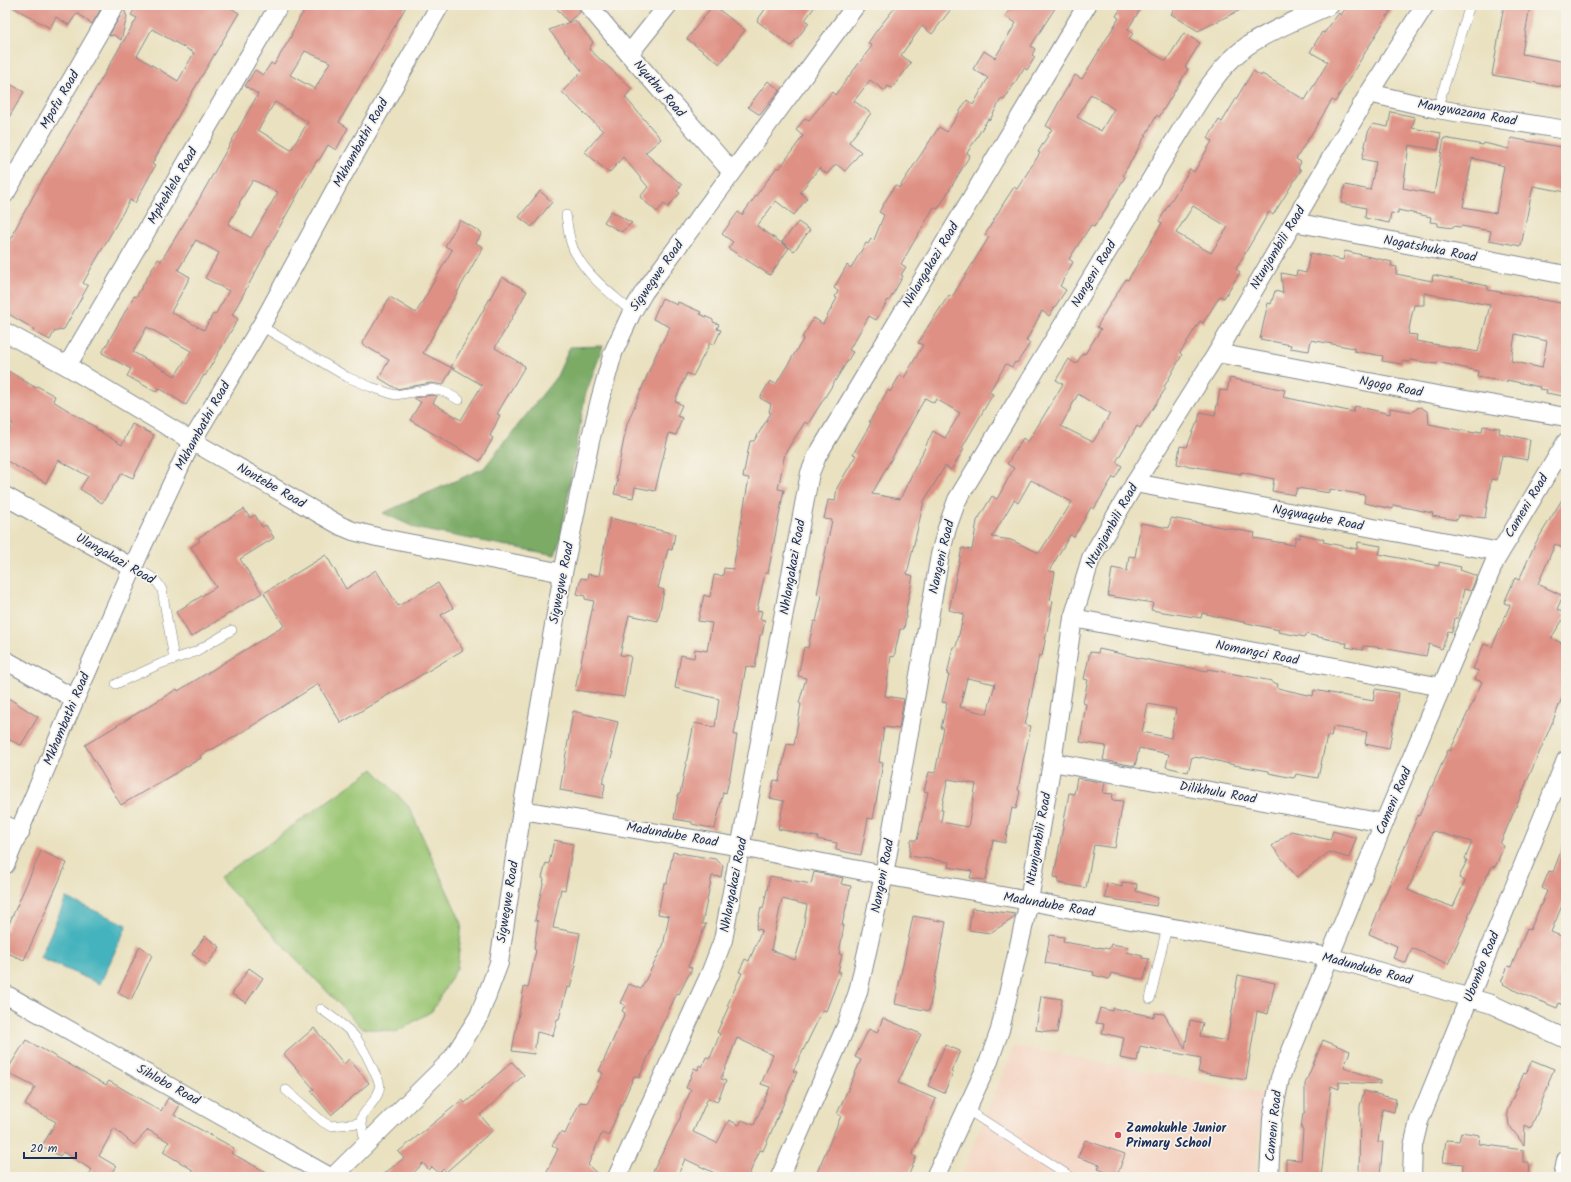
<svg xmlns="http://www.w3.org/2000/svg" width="1571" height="1182" font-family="Kalam,sans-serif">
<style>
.built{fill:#f4d3c1}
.green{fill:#9bc674;stroke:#5b7a69}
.forest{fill:#7cab66;stroke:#4c6d62}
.water{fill:#44b3bd;stroke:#30718e}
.building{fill:#df9084;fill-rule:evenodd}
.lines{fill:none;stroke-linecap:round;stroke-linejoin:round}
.service-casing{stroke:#82888e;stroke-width:10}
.minor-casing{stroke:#82888e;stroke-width:20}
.service{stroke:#fff;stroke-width:9}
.minor{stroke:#fff;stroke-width:18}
.poi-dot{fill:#d1495b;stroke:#f7f3e8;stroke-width:1.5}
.labels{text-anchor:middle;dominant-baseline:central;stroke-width:3.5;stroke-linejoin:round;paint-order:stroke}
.street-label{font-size:13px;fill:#1b2f5e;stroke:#f7f3e8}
.poi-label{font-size:13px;font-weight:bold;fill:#1b2f5e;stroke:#f7f3e8;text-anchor:start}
</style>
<rect width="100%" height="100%" fill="#f7f3e8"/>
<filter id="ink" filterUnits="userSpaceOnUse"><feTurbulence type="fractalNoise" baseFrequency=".025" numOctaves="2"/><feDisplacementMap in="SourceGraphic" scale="8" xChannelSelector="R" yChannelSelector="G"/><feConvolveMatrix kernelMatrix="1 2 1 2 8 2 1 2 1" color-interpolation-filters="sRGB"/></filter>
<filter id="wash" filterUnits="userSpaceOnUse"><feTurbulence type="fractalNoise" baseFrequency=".012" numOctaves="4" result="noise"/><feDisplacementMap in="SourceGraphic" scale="16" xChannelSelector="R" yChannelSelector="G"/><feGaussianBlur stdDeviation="0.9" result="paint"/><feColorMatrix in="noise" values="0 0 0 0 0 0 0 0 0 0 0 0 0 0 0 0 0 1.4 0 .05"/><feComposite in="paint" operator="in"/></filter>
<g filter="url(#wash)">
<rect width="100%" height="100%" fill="#e9e1bf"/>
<polygon class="built" points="1014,1046 1262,1093 1256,1177 960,1177"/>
<polygon class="green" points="373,769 409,807 462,924 457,968 432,1011 396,1032 362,1028 219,878"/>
<polygon class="forest" points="603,346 585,396 561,537 555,555 418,529 383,513 484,468 557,376 570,347"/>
<polygon class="water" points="66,898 127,925 100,984 40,958"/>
<g id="blocks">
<g class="building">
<polygon points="9,5 103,5 92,24 77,13 69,25 56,17 50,28"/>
<path d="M137 5H226L239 13 181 111 152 164 155 166 135 203 130 200 83 283 88 286 64 329 54 332 50 340 33 331 34 329 5 312V250L14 234 13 233 36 191 137 18 131 15ZM152 29 194 53 178 81 137 56Z"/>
<path d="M309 5H407L339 122 348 128 336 150 328 145 319 160H317L265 253H266L232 315 238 319 205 376 204 375 186 405 159 388 156 392 127 376 131 369 102 353 134 296 136 297 158 259 161 261 198 201 258 94 245 86 255 70 263 75 271 63 274 65 292 35H291L300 17ZM305 51 330 62 315 89 290 75ZM275 102 308 122 291 150 258 130ZM253 180 278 192 251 238 228 224 240 204 239 203ZM196 240 219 253 205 278 229 291 215 315 213 314 204 330 171 312 190 277 178 270ZM147 327 191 351 175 376 133 352Z"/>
<polygon points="554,5 578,5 580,12 568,22"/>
<polygon points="713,5 745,30 720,64 687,39"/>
<polygon points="768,5 816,5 805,20 809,23 791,46 757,21"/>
<polygon points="897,5 954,5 932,34 922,26 901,55 911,63 892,88 888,86 885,91 870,80 854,101 871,113 849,142 861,152 845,171 836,164 827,174 819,168 800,192 807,198 794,215 776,201 757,226 789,248 770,275 728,248 733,242 722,234 738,212 742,215 777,167 779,169 803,136 796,130 805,118 809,120 832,92 835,95 872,46 868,43 877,30"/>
<polygon points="1013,5 1057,5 1031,46 1035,49 1032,55 1035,57 1027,70 1024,68 1004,100 1001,99 990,120 988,119 967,153 970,155 938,209 934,207 901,264 906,267 901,275 903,276 889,301 888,300 876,320 869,316 849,350 853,352 840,373 808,424 805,422 785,453 778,489 784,490 768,573 765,573 757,610 762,611 760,619 765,620 762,635 760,635 755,668 746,666 734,735 737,735 731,771 726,793 723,792 715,829 692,824 692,822 674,819 678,794 680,794 694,723 715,727 719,699 675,688 681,655 694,658 695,649 707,651 712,623 698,621 704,595 710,597 714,575 723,576 724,568 733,569 749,478 743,477 750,441 754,441 771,413 769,412 771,404 760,398 770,381 776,384 804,338 802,337 814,318 823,324 837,298 835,297 838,291 834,288 847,265 851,268 866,243 868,244 871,239 874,240 884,215 879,212 895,185 899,188 939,127 947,132 967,100 973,105 988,78 973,69 984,51 995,58 1016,23 1005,16"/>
<path d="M1123 5H1143L1128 29 1133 33 1129 40 1166 61 1184 33 1200 43 1185 67 1188 69 1159 117 1157 115 1123 175 1125 177 1107 207 1094 227 1091 225 1069 259 1073 262 1060 286 1066 290 1049 316 1042 311 1026 341 1030 343 1017 363 1015 362 1012 367 1006 364 989 392 993 394 962 448 964 449 951 470 945 466 924 501 907 574 913 576 906 609 907 610 904 629H900L894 657 891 656 885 696 904 699 899 729 884 727 879 762 883 763 877 797 873 819 868 818 861 855 836 850 837 843 817 839 818 837 778 829 784 801 770 798 774 780 779 781 787 744 794 745 801 704 799 703 806 678 798 676 804 647 808 648 814 621 816 622 822 595 817 594 832 520 824 519 828 500 835 501 837 488 856 455 853 454 871 423 869 422 888 390 890 392 900 375 904 378 923 345 918 343 929 325 949 295 952 297 989 237 985 235 1003 204 1014 187 1017 189 1040 153 1038 152 1052 129 1046 126 1064 93 1075 75 1082 79 1119 18 1116 16ZM1091 94 1114 109 1101 131 1077 117ZM925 398 934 403 936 399 960 413 945 438 933 431 900 499 872 494Z"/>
<polygon points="1177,5 1250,5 1198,31 1171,14"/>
<path d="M1348 5H1394L1335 102 1332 100 1296 159 1301 162 1298 168 1301 170 1273 215 1269 212 1236 269 1240 272 1224 298 1220 296 1203 323 1200 321 1180 353 1182 355 1164 387 1166 388 1140 428 1137 426 1116 462 1122 466 1115 478 1113 477 1094 509 1091 507 1074 537 1070 535 1049 571 1055 572 1050 600 1053 601 1042 656 1039 655 1031 698 1025 725 1031 726 1023 762 1018 790 1020 791 1016 809 1012 808 1005 843 993 840 986 880 970 878 972 871 948 867 949 862 909 856 911 840H917L928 792 924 791 929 772 935 773 944 728H941L947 703 942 702 949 675H947L953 647H956L964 614 949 610 962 548 972 550 977 521 992 496 997 499 1014 468 1007 464 1023 438 1028 442 1063 384 1056 380 1069 359 1076 364 1083 353 1085 354 1101 329 1097 327 1107 309 1126 279 1128 280 1162 223 1159 221 1190 169 1194 172 1212 141 1208 138 1219 120 1222 122 1253 71 1261 76 1262 74 1305 100 1328 62 1310 52 1322 32 1324 33 1339 13 1341 15ZM1193 206 1228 227 1211 253 1176 233ZM1078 394 1110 414 1093 442 1061 426ZM1031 480 1072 502 1039 553 1011 540 992 537 1014 500 1018 503ZM967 678 995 684 987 714 960 707ZM948 779 976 784 968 827 941 822 943 810H941Z"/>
<polygon points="1504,5 1530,5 1522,54 1566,62 1566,88 1492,75"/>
<polygon points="124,9 127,17 121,40 114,35 109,36"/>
<polygon points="575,20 593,42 589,49 632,89 625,97 661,139 645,153 682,185 677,191 680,193 668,207 664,204 657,212 640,197 648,187 623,157 609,173 585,152 603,131 562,92 582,71 549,30"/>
<polygon points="5,81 24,92 5,124"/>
<polygon points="768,81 780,90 760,115 748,107"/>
<path d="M1391 112 1415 117 1412 128 1441 133 1438 150 1409 145 1403 188 1434 194 1444 138 1483 145 1484 143 1509 149 1511 138 1566 148V192L1533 186 1521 246 1489 240 1491 231 1461 226 1460 227 1453 226V228L1438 226V223L1430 222 1431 217 1398 210V214L1391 213 1389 223 1365 218 1366 208 1341 203 1345 185 1370 190 1376 162 1362 159 1368 132 1373 124 1388 127ZM1472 158 1504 166 1496 213 1463 207Z"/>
<polygon points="540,191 552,202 532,227 519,217"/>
<polygon points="611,211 632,223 621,232 604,222"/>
<polygon points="460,220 482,233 476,243 483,247 423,353 452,368 443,385 431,383 397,389 379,378 389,360 362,344 390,297 416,313 452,250 445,246"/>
<polygon points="798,222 810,230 794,251 782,242"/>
<path d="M1345 251 1392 262 1391 266 1397 267 1396 274 1432 281 1433 275 1488 286V290L1566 304V393L1564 392 1563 396 1546 393 1547 390 1539 389 1540 387 1507 380V382L1477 377 1478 371 1437 362V364L1410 360V362L1402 361V364L1382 361 1383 356 1354 351V348L1311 340 1309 351 1290 348 1291 345 1260 339 1268 303 1271 304 1275 291 1283 293 1281 273 1296 276 1297 271 1306 273 1310 253 1343 260ZM1424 293 1490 305 1478 352 1416 341 1417 335 1408 334 1414 305H1424ZM1515 334 1547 341 1542 368 1511 361Z"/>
<polygon points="502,277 527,291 495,348 525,366 497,414 500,415 490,436 493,438 480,461 410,420 421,402 414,398 432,395 437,396 433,403 461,420 482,385 451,367"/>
<polygon points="662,298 677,305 678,302 701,312 700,314 713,320 713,322 719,324 717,329 721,330 714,345 710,343 693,376 687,373 675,401 682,405 677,416 682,418 676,435 669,433 655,491 635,487 633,498 614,494 618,480 616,479 627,424 657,352 670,327 653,319"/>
<polygon points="5,369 36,388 37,386 55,396 53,401 97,428 96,429 122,445 132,424 154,435 133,478 122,473 102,503 80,489 88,476 58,460 46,483 5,460 5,438 13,424 5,419"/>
<polygon points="1230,378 1285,390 1283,397 1353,412 1355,406 1390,414 1390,408 1413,412 1417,408 1421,407 1428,412 1429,424 1475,433 1476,431 1482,432 1483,426 1500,428 1499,433 1530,440 1527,460 1502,455 1497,480 1491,479 1485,518 1458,515 1457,520 1432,516 1433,513 1393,505 1393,509 1364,503 1365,495 1330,489 1330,493 1297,488 1295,495 1272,491 1274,479 1241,472 1241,474 1177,464 1180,446 1187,447 1197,422 1198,422 1200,412 1215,415 1220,390 1227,391"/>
<path d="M1566 493V550L1555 544 1538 584 1563 596 1557 609 1566 615 1551 638 1566 645V687L1555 716 1500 844 1504 846 1495 867 1492 866 1488 875H1487L1468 916 1469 917 1448 964 1412 948 1406 963 1393 958 1397 946 1369 934 1418 815 1419 816 1448 750 1450 751 1482 682 1475 679 1479 671 1473 669 1484 644 1492 647 1510 605 1504 603 1515 578 1519 580 1535 544ZM1433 831 1472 842 1465 859 1467 860 1459 878 1465 881 1453 907 1434 900 1433 901 1408 890Z"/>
<polygon points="244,509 250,518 255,515 262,527 266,525 274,538 240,559 262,593 191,637 176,612 216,587 191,547 200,541 198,538"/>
<polygon points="610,518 675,534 672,550 668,549 658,588 664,590 658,621 629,615 620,655 631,656 624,697 575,690 594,601 585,599 585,596 577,594 581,578 587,579 588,574 599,576"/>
<polygon points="1171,518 1255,533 1254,538 1294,545 1296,537 1300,538 1300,534 1324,539 1323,542 1357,549 1358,542 1381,546 1379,554 1439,566 1439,562 1461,567 1460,570 1477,576 1471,591 1464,589 1458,618 1455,618 1452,632 1448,631 1442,649 1429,644 1426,656 1377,647 1363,646 1363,650 1346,647 1347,643 1341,643 1341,642 1306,634 1305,637 1278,632 1279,630 1202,613 1201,618 1151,610 1153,603 1108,596 1112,568 1127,571 1129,556 1135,557 1141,523 1169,528"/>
<polygon points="326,555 346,589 376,570 398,606 438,583 453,608 441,615 463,650 341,723 318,684 236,736 200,756 201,758 121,805 85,745 177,689 178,691 284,626 264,593"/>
<path d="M1099 649 1153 661 1207 671 1208 669 1272 681V683L1278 684 1277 688 1313 696 1314 690 1373 701 1375 689 1399 693 1389 749 1365 744 1367 732 1333 727 1331 737 1327 736 1318 778 1296 774 1295 777 1293 778 1269 773V771L1234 765 1201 757V758L1192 757 1188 772 1166 767 1169 754 1139 748 1135 766 1103 760 1106 746 1080 742 1086 704 1083 703 1088 680 1084 679 1090 652 1098 653ZM1148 704 1176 709 1171 738 1142 732Z"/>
<polygon points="5,696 38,717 21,745 5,738"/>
<polygon points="573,711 618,722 611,752 613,752 602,783 605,784 603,798 560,790"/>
<polygon points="1077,778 1105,783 1103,793 1113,794 1112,800 1123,801 1115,848 1094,845 1086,888 1058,883 1059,878 1054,877 1069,793 1074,794"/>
<polygon points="1291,831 1330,840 1333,831 1356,838 1349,858 1329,852 1297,877 1272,846"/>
<polygon points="554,840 573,844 565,890 561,889 553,928 580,933 574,965 576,965 570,988 567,987 559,1019 557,1019 553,1036 537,1032 534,1054 512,1051 524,987 528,988 536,950 534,949 538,921 535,920 544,879 542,878 546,863 549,864"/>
<polygon points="1565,841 1566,896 1551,932 1566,938 1566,1006 1559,1003 1557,1008 1518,992 1503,984 1504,983 1501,982 1508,966 1511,967 1527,929 1530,930 1547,891 1542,888 1549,871 1553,872"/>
<polygon points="41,851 67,863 24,960 5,952 5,933"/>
<polygon points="673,852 715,859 723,865 721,877 712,876 702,924 706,924 688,966 692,968 679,994 677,993 661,1027 639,1078 634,1076 608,1136 602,1133 588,1165 601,1177 544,1177 558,1149 552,1145 561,1132 565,1134 580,1102 587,1103 603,1073 599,1071 625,1013 622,1011 625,1005 620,1003 629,984 641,989 663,946 669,916 658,914 664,883 667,883"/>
<path d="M814 872 843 878 841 884 851 886 842 925H844L839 954 842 955 838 972H841L826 1011 823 1010 793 1071 797 1072 763 1151 760 1150 748 1177H723L685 1159 677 1177H650L681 1116 680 1115 691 1090 686 1088 694 1068 698 1070 699 1065 702 1067 706 1057 710 1058 720 1034 717 1032 729 1006H727L742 973 739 972 745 959 749 961 762 930 756 929 761 908 763 909 770 876 811 884ZM782 899 807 905 801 940 795 960 771 950ZM737 1038 773 1055 761 1084 770 1087 754 1125 742 1120 739 1125 729 1120 717 1143 693 1132 708 1098 717 1102 726 1081 721 1079Z"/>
<polygon points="1122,882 1137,884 1136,891 1158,898 1156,906 1105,898 1107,883 1122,887"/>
<polygon points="972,908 1015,914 1014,918 990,933 969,930"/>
<polygon points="913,916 946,922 929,1011 895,1004"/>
<polygon points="1050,935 1064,937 1063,942 1099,948 1099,947 1109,949 1111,944 1128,947 1127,952 1142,956 1142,958 1149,959 1144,980 1111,973 1109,979 1093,975 1094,972 1045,963"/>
<polygon points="205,936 220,947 207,965 192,954"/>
<polygon points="140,946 152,955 131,1000 118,993"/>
<polygon points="249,968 263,978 246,1003 232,994"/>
<polygon points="1238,975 1275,983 1268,1014 1257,1011 1246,1080 1198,1072 1201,1058 1140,1046 1137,1061 1120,1058 1124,1038 1102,1033 1104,1024 1096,1023 1100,1008 1112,1011 1113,1008 1154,1017 1155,1013 1164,1014 1185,1048 1190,1020 1203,1023 1200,1036 1227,1041"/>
<polygon points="1041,996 1062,999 1057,1033 1036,1030"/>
<polygon points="883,1018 921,1034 898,1083 936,1099 912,1155 916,1157 908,1177 893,1177 883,1173 881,1177 815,1177 841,1116 837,1114 861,1060 855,1057 869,1029 877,1033"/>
<polygon points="314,1028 344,1064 349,1059 369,1083 331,1115 311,1091 314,1089 284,1054"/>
<polygon points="26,1040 106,1085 109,1081 161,1111 168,1098 180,1105 174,1115 234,1148 231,1153 275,1177 189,1177 193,1170 163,1152 169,1142 148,1130 134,1145 114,1128 99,1156 116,1166 109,1177 87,1177 92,1170 63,1152 60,1156 42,1146 56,1122 25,1105 35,1087 6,1072"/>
<polygon points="1323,1040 1350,1051 1344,1067 1380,1081 1380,1084 1339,1082 1339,1089 1331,1086 1321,1177 1286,1177 1286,1159 1301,1160 1303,1130 1301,1129 1303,1113 1305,1113 1305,1084"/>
<polygon points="945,1045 960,1051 951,1072 953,1073 944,1093 928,1086"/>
<polygon points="1532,1060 1554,1069 1548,1083 1549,1084 1531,1128 1525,1125 1524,1145 1509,1125 1507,1111 1524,1073 1526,1074"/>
<polygon points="512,1062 524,1075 480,1115 493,1130 469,1151 470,1151 446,1172 443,1169 439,1173 432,1167 429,1170 423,1163 410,1177 380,1177 404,1158 398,1152 462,1100 465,1103"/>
<polygon points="1364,1091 1396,1099 1394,1112 1382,1109 1378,1142 1383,1142 1380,1177 1359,1177 1360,1106"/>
<polygon points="1461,1132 1480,1135 1479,1144 1523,1150 1523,1162 1529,1162 1528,1177 1462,1177 1463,1164 1443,1162 1446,1140 1459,1141"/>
<polygon points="1085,1140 1125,1154 1117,1176 1098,1169 1100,1165 1078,1157"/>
</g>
</g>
</g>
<g filter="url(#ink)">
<use href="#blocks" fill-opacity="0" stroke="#82888e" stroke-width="1"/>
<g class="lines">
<g class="service-casing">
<g id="service">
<polyline points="1437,109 1470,5"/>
<path d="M566 215C568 228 569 243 576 254 588 277 613 295 632 312"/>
<polyline points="261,326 347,377 371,387 395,395 432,389 445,392 459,400"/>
<path d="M133 568C147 574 155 576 162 590L174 659"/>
<polyline points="116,684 160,664 195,652 232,630"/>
<polyline points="1150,999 1167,927"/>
<path d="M321 1009C333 1018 348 1027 357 1039 366 1052 372 1067 379 1082 383 1095 367 1107 361 1118L365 1145"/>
<polyline points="286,1090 323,1122 330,1126 361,1123"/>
<polyline points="966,1109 1071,1177"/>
</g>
</g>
<g class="minor-casing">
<g id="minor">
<polyline points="588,5 629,54 732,172"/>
<polyline points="629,54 668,5"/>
<polyline points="1369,93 1437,109 1566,130"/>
<polyline points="5,194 115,5"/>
<polyline points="1294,222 1566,275"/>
<polyline points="5,332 67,366 192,441 341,526 353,531 377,537 563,573"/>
<polyline points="1217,353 1437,395 1566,417"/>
<polyline points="67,366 279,5"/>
<polyline points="1135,483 1500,552"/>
<polyline points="5,496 133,568"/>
<polyline points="1073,618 1442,687"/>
<polyline points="5,660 75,699"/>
<polyline points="1052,762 1384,823"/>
<polyline points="522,810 741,847 884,875 1029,901 1329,957 1491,1004 1566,1039"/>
<polyline points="5,825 20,833"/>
<polyline points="5,865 75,699 142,547 192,441 261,326 343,175 440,5"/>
<polyline points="5,994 330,1177"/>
<polyline points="333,1177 452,1059 479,1016 499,963 522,810 563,573 590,441 600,400 613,353 632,312 644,292 856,5"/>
<polyline points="617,1177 710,974 723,940 806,494 810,473 817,456 1087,5"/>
<path d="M780 1177 847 1024 858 992 884 875 940 555 947 528 957 500 1173 143C1194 110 1214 70 1247 46 1270 30 1304 17 1330 5"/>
<polyline points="935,1177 989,1061 1000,1030 1029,901 1052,762 1073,618 1091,558 1135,483 1217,353 1369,93 1425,5"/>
<polyline points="1269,1177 1272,1119 1280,1078 1384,823 1495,561 1566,442"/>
<polyline points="1412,1177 1413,1146 1419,1121 1566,760"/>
<polyline points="1563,1177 1566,1160"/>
</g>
</g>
<use href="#service" class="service"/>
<use href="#minor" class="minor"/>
</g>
</g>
<circle class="poi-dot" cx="1118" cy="1135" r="4"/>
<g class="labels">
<g class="street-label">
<text transform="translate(659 89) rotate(49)">Nquthu Road</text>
<text transform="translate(60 100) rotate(-60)">Mpofu Road</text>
<text transform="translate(1467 113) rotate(10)">Mangwazana Road</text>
<text transform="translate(361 143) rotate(-61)">Mkhambathi Road</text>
<text transform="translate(173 186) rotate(-60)">Mphehlela Road</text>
<text transform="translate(1278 248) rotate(-59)">Ntunjambili Road</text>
<text transform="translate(1430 249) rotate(11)">Nogatshuka Road</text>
<text transform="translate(931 265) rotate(-59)">Nhlangakazi Road</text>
<text transform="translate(1094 274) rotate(-59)">Nangeni Road</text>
<text transform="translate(657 276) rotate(-55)">Sigwegwe Road</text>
<text transform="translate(1391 387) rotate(11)">Ngogo Road</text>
<text transform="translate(203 426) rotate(-61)">Mkhambathi Road</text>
<text transform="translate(271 486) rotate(30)">Nontebe Road</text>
<text transform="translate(1527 506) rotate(-59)">Cameni Road</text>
<text transform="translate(1318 518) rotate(11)">Ngqwaqube Road</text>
<text transform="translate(1112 526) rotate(-61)">Ntunjambili Road</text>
<text transform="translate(942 557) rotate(-77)">Nangeni Road</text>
<text transform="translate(115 559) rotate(30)">Ulangakazi Road</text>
<text transform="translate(793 567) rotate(-80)">Nhlangakazi Road</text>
<text transform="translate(562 583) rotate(-79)">Sigwegwe Road</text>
<text transform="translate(1257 653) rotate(11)">Nomangci Road</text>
<text transform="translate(67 719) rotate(-67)">Mkhambathi Road</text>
<text transform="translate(1218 793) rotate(10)">Dilikhulu Road</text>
<text transform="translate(1394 801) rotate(-67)">Cameni Road</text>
<text transform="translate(672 835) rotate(10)">Madundube Road</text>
<text transform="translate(1039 839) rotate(-80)">Ntunjambili Road</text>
<text transform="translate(883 876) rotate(-79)">Nangeni Road</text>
<text transform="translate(734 885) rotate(-79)">Nhlangakazi Road</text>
<text transform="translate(508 902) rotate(-81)">Sigwegwe Road</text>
<text transform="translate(1049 905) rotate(10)">Madundube Road</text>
<text transform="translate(1482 967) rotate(-68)">Ubombo Road</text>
<text transform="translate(1367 969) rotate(15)">Madundube Road</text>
<text transform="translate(168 1085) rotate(29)">Sihlobo Road</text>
<text transform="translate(1274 1126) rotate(-84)">Cameni Road</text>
</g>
<g class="poi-label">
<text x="1126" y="1128">Zamokuhle Junior<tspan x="1126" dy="15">Primary School</tspan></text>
</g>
</g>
<rect width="1571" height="1182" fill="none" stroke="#f7f3e8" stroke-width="20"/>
<path d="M24 1152v6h52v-6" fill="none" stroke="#1b2f5e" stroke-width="2"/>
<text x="30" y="1152" font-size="12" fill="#1b2f5e" stroke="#f7f3e8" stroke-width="3" paint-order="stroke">20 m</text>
</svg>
